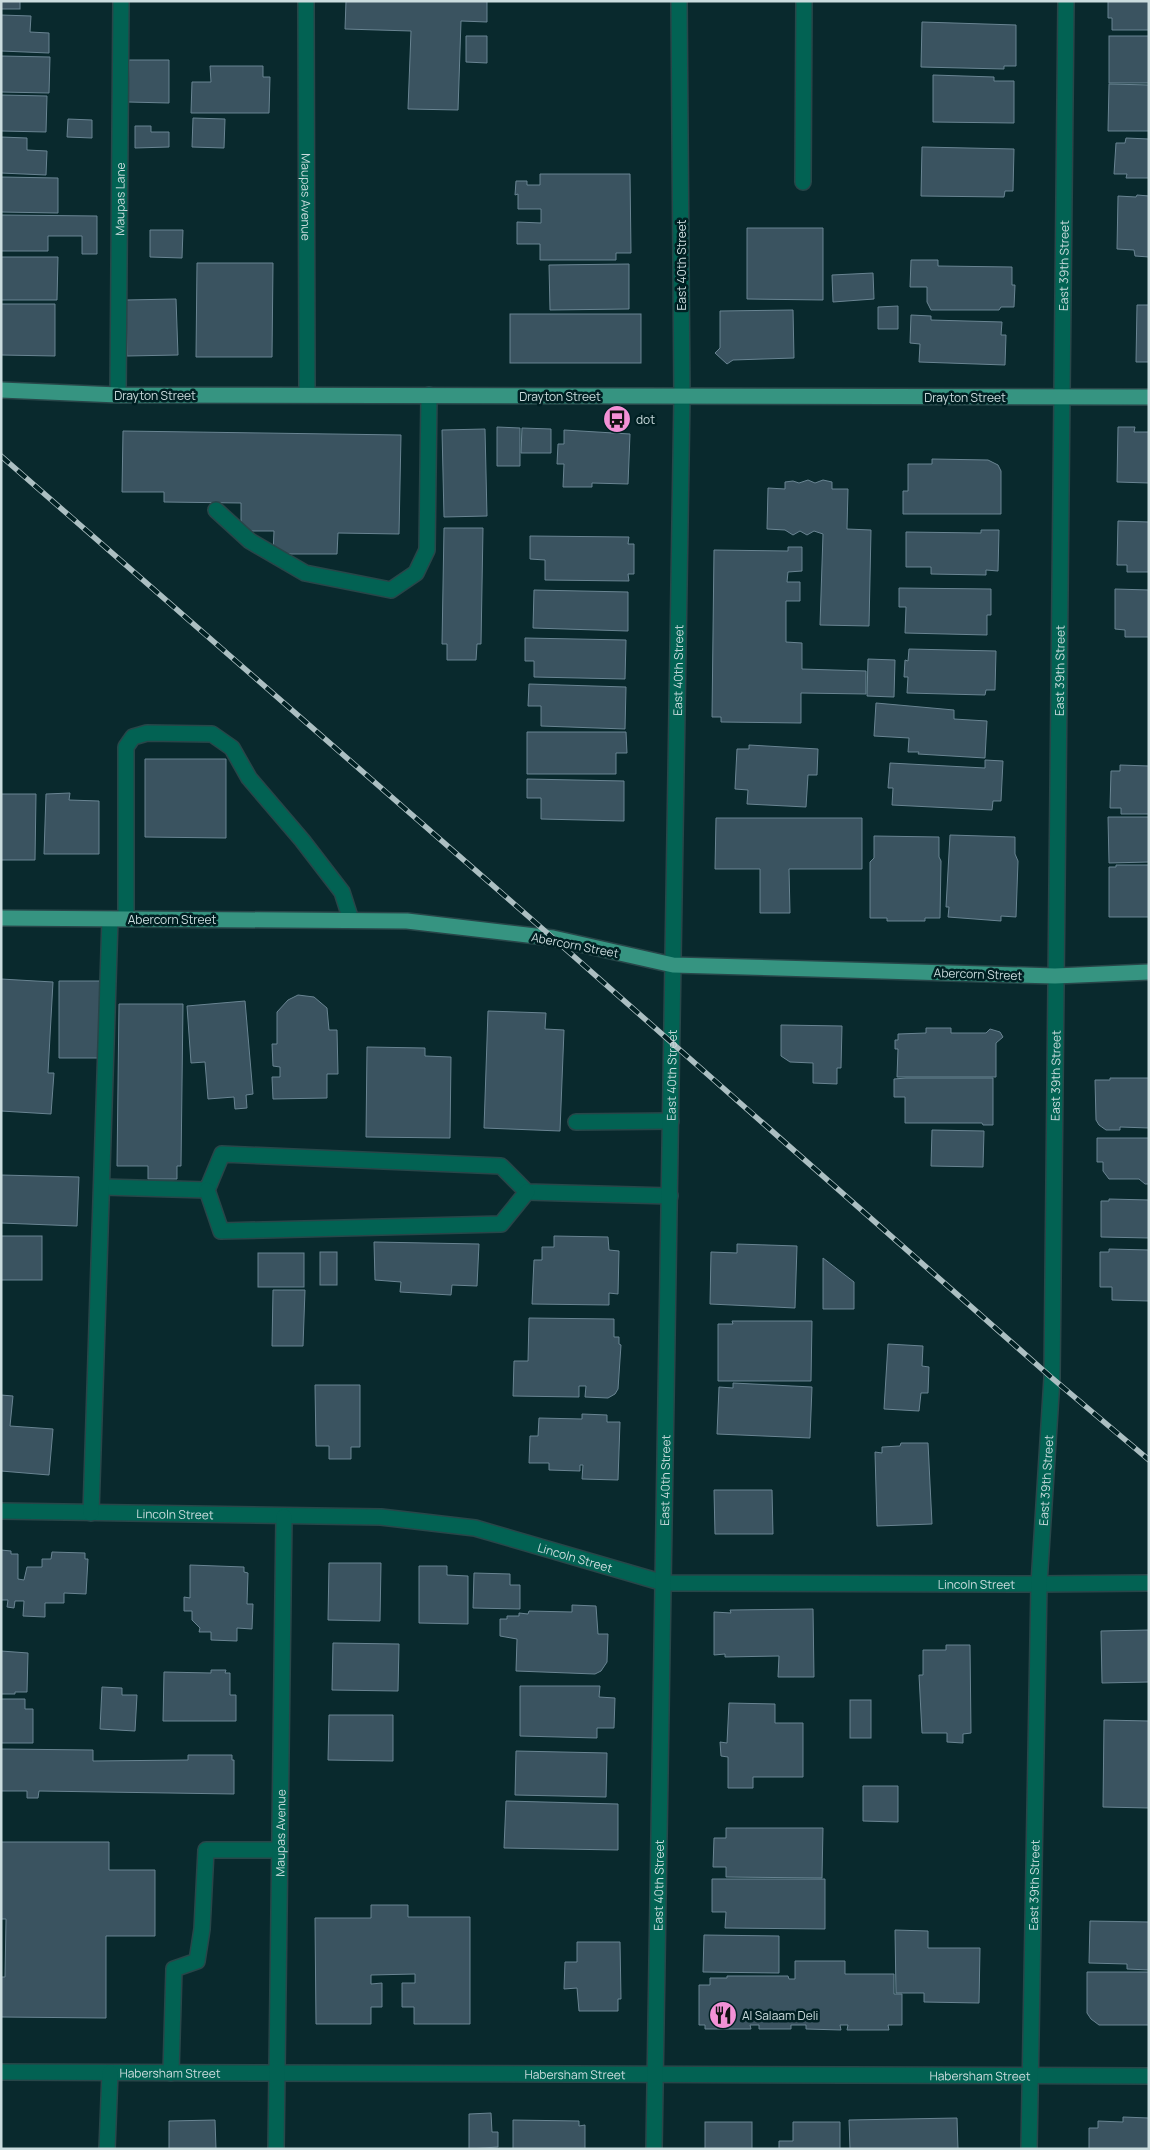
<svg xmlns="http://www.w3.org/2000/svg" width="1150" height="2150" font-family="Manrope,sans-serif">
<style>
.building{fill:#3a5360;stroke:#698492}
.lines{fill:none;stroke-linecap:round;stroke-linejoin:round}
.minor-casing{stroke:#284649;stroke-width:18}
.major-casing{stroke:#284649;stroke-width:18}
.minor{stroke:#026253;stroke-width:15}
.major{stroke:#369481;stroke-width:15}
.rail-casing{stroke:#acbfc2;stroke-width:5.5}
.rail{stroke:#002023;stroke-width:4;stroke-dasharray:11;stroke-linecap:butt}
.labels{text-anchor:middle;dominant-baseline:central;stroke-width:5;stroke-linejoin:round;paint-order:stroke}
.street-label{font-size:12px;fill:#cbdcde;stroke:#002023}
.poi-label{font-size:12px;fill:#cbdcde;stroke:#002023;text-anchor:start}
</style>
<rect width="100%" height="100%" fill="#09292d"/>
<g class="building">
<rect x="1" y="1" width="19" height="8"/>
<polygon points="346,1 487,1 487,22 461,21 458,110 408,109 411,31 345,29"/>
<polygon points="1108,1 1149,1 1149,30 1112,30 1112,18 1108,18"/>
<polygon points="1,15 31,16 30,32 49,33 49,53 1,51"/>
<polygon points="922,22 1016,25 1016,66 1004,66 1004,69 921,67"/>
<polygon points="466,36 487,36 487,63 466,62"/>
<rect x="1109" y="36" width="40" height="47"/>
<polygon points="1,56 50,57 49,93 1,92"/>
<polygon points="129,60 169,60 169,103 128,102"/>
<polygon points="210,66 263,66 263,77 270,77 269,113 191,113 192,82 211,82"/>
<polygon points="933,75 994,77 994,81 1014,81 1014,123 933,122"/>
<polygon points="1109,84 1149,85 1149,131 1108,131"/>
<polygon points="1,95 47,96 46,132 1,131"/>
<polygon points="193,118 225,119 224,148 192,147"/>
<polygon points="68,119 92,120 92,138 67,137"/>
<polygon points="135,126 151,126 151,132 169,132 169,147 135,148"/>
<polygon points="1,137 27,138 27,150 47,151 46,175 1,173"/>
<polygon points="1126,138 1149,139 1149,178 1126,178 1127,174 1114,174 1116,143 1125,143"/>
<polygon points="922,147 1014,149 1013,191 1005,191 1004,197 921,196"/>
<polygon points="540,174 630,174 631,253 616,253 616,260 540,260 540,244 517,244 517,222 541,223 541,209 518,209 518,194 515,195 516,181 527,181 527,185 540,185"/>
<polygon points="1,177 58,178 58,213 1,212"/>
<polygon points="1137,195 1149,196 1149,257 1135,256 1134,250 1117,249 1118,196 1136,197"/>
<polygon points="1,215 97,216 97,254 82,254 82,236 48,236 48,251 1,251"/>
<polygon points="747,228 823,228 823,300 747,299"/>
<polygon points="150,230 183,230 182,258 150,257"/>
<polygon points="1,257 58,257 57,300 1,300"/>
<polygon points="911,260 938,260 938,266 1012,267 1012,285 1015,285 1014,307 1001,307 999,310 931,310 927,302 927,287 910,287"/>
<polygon points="197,263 273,263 272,357 196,357"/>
<polygon points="629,264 629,309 550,310 549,265"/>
<polygon points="873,273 874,299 833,302 832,275"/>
<polygon points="176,299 178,355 127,356 126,300"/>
<polygon points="1,304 55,304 55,356 1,355"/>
<polygon points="1137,305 1149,305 1149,362 1136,362"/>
<polygon points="898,306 898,329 878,329 878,307"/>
<polygon points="793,310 794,358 733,360 727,364 715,353 720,348 720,311"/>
<rect x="510" y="314" width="131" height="49"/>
<polygon points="911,315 931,316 931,320 1002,322 1001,335 1006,335 1005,365 919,362 920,344 910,343"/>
<polygon points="497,427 520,428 520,466 497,466"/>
<polygon points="1118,427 1135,427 1134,432 1149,432 1149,483 1117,482"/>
<polygon points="522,428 551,429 551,453 521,453"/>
<polygon points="485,429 487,516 444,517 442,430"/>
<polygon points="564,430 630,434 628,484 592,483 592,487 563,487 564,464 557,464 558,444 564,444"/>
<polygon points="123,431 401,435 399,534 338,533 337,554 273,554 274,531 241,531 241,503 164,502 164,492 122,492"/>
<polygon points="932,459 988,460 998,465 1001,471 1001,514 903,514 903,491 908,491 908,464 932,464"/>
<polygon points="808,480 815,483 823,480 832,482 832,489 848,489 847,529 871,530 869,626 820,625 823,534 814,531 807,535 800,531 793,535 785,530 767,529 768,488 785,489 785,482 793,481 799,483"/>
<polygon points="1118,521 1149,522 1149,572 1127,572 1127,565 1117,565"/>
<polygon points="444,528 483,528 481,644 477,644 476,660 447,660 447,644 442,644"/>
<polygon points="981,530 999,530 998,571 986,570 986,575 931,574 931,567 906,567 906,532 981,533"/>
<polygon points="530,536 629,537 628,544 634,544 634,574 628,574 629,581 545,580 545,560 530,559"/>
<polygon points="788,547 802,547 802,571 788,572 787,582 800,582 800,601 786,601 786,642 802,643 802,669 866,671 866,694 801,693 801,723 721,722 721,717 712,717 714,550 788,551"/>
<polygon points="899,588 991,589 991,615 987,615 987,635 905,633 906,607 899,607"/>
<polygon points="1115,589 1149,590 1149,637 1125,637 1125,630 1115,629"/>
<polygon points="534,590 628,592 628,631 533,628"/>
<polygon points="525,638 626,640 625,679 534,677 534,661 525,661"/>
<polygon points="909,649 996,651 995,690 986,690 985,695 907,693 908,677 904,677 905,660 908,661"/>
<polygon points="868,659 895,660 894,697 867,696"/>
<polygon points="529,684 626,687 625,729 541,726 541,706 528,706"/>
<polygon points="876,703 954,710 954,719 987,721 985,758 918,754 919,752 908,752 909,738 874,736"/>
<polygon points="527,732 626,732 627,753 616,753 616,774 527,774"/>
<polygon points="749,745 818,749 817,775 808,775 806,807 747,804 748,790 735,789 737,749 749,749"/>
<polygon points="145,759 226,759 226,838 145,837"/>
<polygon points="985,760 1003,761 1001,801 993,801 992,810 892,805 893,788 888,788 890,763 985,768"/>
<polygon points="1120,765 1149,766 1149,814 1121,814 1121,808 1110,808 1111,771 1120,771"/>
<polygon points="527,779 624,781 624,821 541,819 541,798 527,798"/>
<polygon points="70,793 69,800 99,801 99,854 44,854 46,794"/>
<polygon points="1,794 36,794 35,860 1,860"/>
<polygon points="1108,817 1149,817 1149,862 1109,863"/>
<polygon points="716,818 862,818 862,869 789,869 790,913 760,913 760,869 715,869"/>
<polygon points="950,835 1015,837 1015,854 1018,861 1016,917 1001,916 1001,921 948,917 949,907 946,907"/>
<polygon points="874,836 939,837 939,857 941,861 940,918 925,918 925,921 887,921 887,918 870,918 870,862 874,858"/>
<polygon points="1116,865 1149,865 1149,917 1109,917 1109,867 1116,867"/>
<polygon points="1,979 53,982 48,1073 54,1073 51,1114 1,1111"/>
<polygon points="59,981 100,981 101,1058 59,1058"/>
<polygon points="298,995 314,997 327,1008 329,1030 337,1030 338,1074 327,1074 327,1098 273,1099 272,1077 280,1077 280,1067 273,1066 272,1044 277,1044 277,1012 288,1000"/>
<polygon points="245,1001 253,1094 246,1095 247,1108 235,1109 234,1097 208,1099 205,1062 191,1063 187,1006"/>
<polygon points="119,1004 183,1004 181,1166 177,1166 177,1179 148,1179 148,1166 117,1166"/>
<polygon points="488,1011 546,1013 545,1029 564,1030 560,1131 484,1128"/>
<polygon points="781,1025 842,1026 841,1068 837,1068 837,1084 813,1083 813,1063 790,1062 781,1056"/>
<polygon points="926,1028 951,1028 951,1033 986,1033 990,1029 1000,1032 1003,1037 996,1043 996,1077 897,1077 898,1049 895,1049 895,1040 898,1040 898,1034 926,1033"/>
<polygon points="367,1047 425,1048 425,1056 451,1057 450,1138 366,1137"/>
<polygon points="906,1078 993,1078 993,1125 983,1125 982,1123 905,1123 905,1097 894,1097 894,1079"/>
<polygon points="1110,1078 1149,1078 1149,1128 1120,1127 1120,1130 1106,1130 1099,1125 1096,1120 1095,1080 1110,1080"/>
<polygon points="932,1130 984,1131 983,1167 931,1166"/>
<polygon points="1097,1138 1149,1138 1149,1184 1145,1184 1139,1179 1109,1179 1103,1171 1103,1162 1097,1162"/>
<polygon points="1,1175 79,1177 77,1226 1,1223"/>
<polygon points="1109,1199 1149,1200 1149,1238 1101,1237 1101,1201 1109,1201"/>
<rect x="1" y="1236" width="41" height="44"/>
<polygon points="554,1236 608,1237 609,1250 619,1251 618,1294 609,1293 609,1305 532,1304 534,1260 542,1260 542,1247 554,1247"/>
<polygon points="374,1242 479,1244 477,1286 452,1285 451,1295 400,1292 401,1282 375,1280"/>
<polygon points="737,1244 797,1246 795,1308 710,1304 711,1252 737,1253"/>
<polygon points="1109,1249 1149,1250 1149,1301 1112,1300 1112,1287 1100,1287 1100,1252 1109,1252"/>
<rect x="320" y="1252" width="17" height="33"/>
<rect x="258" y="1253" width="46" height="34"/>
<polygon points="823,1258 854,1282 854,1309 823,1309"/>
<polygon points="273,1290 305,1290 303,1346 272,1346"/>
<polygon points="529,1318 614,1319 614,1337 619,1337 619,1344 621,1345 618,1389 615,1394 608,1398 585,1397 586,1386 579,1386 579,1397 513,1396 514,1361 528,1361"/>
<polygon points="732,1321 812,1321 811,1381 718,1381 718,1324 733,1324"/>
<polygon points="888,1344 923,1346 922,1366 929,1367 928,1393 921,1393 919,1411 884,1409"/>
<polygon points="733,1383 812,1387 810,1438 717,1434 719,1387 733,1388"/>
<polygon points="315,1385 360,1385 360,1447 351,1447 351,1459 329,1459 329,1446 316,1446"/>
<polygon points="1,1395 13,1396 10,1426 53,1429 49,1475 1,1471"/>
<polygon points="582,1414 607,1415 607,1422 620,1422 618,1480 582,1479 583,1465 580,1465 580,1471 549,1470 549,1463 529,1463 530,1436 538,1436 539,1418 582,1419"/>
<polygon points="901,1443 928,1443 932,1524 877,1526 875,1452 882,1453 882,1447 900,1446"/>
<polygon points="714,1490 772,1490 773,1534 715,1534"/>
<polygon points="1,1550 11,1551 11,1554 18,1554 18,1579 24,1580 27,1567 42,1567 42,1559 51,1559 52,1552 85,1553 85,1559 88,1559 86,1594 64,1593 64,1603 45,1603 45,1617 23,1616 24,1601 15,1601 14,1608 7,1607 8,1600 1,1600"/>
<polygon points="329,1563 381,1563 380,1621 328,1620"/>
<polygon points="190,1565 244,1567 244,1572 248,1573 247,1604 253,1604 252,1629 237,1628 237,1641 211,1640 211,1632 199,1632 200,1628 192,1620 192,1611 184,1611 184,1597 190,1598"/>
<polygon points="419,1566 447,1566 447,1575 468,1576 468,1624 419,1623"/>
<polygon points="474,1573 510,1574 510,1585 520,1585 520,1609 473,1608"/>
<polygon points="572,1605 596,1606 598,1634 608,1634 607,1662 601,1671 595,1674 516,1671 517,1639 500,1636 500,1619 507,1619 507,1616 519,1616 519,1613 528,1614 529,1611 572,1612"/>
<polygon points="813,1609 814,1677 778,1677 779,1656 725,1657 725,1654 714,1655 714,1612 731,1613 730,1610"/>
<polygon points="1149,1630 1149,1682 1102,1683 1101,1631"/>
<polygon points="333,1643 399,1644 398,1691 332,1690"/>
<polygon points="946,1645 970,1645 971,1733 963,1734 963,1743 947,1742 947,1733 922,1733 919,1675 923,1675 923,1650 946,1650"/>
<polygon points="1,1651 28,1653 27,1692 15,1692 15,1694 1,1694"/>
<polygon points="211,1670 226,1670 225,1673 230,1673 230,1695 236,1695 236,1721 163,1721 164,1672 211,1673"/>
<polygon points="520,1686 600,1686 599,1697 615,1698 614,1728 597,1728 597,1738 520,1736"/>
<polygon points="102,1687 122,1688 122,1695 137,1695 135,1731 100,1729"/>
<polygon points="1,1699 25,1699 25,1709 33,1709 33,1743 1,1743"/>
<rect x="850" y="1700" width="21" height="38"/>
<polygon points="729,1703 775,1704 775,1723 803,1723 803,1777 753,1777 753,1788 728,1788 728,1757 721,1756 720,1742 727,1743"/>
<polygon points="329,1715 393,1715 393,1761 328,1760"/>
<polygon points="1104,1720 1149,1721 1149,1808 1103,1807"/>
<polygon points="1,1749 93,1750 93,1761 188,1760 188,1755 232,1755 232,1760 234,1760 234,1794 39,1791 38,1798 27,1798 27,1791 1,1791"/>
<polygon points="516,1751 607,1753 606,1797 515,1795"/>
<polygon points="863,1786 898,1786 898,1822 863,1821"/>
<polygon points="506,1801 618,1804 618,1850 504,1848"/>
<polygon points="726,1828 823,1828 822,1878 726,1877 726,1867 713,1867 714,1838 726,1838"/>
<polygon points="1,1842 109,1842 109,1870 155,1870 155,1936 106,1936 106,2018 1,2017 1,1977 5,1977 6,1919 1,1919"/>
<polygon points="712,1879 825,1879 825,1929 725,1928 726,1912 712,1912"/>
<polygon points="371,1905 408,1905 408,1917 470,1917 470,2024 414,2024 414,2007 402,2007 402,1983 415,1983 415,1974 371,1975 371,1984 382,1983 382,2007 371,2007 371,2024 316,2024 315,1918 371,1918"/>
<polygon points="1090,1921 1149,1922 1149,1970 1127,1969 1127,1964 1089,1963"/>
<polygon points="895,1930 928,1931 928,1948 980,1948 979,2003 924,2002 924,1993 896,1993"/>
<polygon points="704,1935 779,1936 779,1973 703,1972"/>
<polygon points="577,1942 620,1942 621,1999 618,1999 618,2011 579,2011 577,1988 564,1989 565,1962 577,1962"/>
<polygon points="795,1961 845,1961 845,1974 894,1974 894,1994 902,1994 902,2025 888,2025 889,2030 847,2030 848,2025 840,2025 841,2030 806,2029 806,2025 791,2025 791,2029 759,2029 759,2025 750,2025 751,2029 705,2029 705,2025 699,2025 699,1985 710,1985 710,1978 727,1978 727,1976 788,1976 789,1979 795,1979"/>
<polygon points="1087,1972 1149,1972 1149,2025 1099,2025 1091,2019 1087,2013"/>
<polygon points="491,2113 492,2132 498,2132 498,2147 469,2149 469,2114"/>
<polygon points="1123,2117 1149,2118 1149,2149 1089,2149 1089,2128 1098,2128 1098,2121 1123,2122"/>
<polygon points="957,2118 958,2149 850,2149 849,2120"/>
<polygon points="215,2120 216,2149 169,2149 169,2121"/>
<polygon points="513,2120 579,2121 579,2126 585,2125 585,2149 513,2149"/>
<rect x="705" y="2122" width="47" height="27"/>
<polygon points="793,2122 840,2122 840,2149 779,2149 779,2141 793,2141"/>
</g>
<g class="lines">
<g class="minor-casing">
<g id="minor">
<path id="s1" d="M306 1 307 394"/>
<polyline points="803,182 804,1"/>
<path id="s2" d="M118 395 121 1"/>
<polyline points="216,510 250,541 305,573 391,590 416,573 427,550 429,395"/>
<polyline points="126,919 126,747 133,737 147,733 212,734 232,748 249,778 302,840 342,892 351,920"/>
<polyline points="576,1122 671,1121"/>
<polyline points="103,1187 207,1190 222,1154 501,1166 527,1192 670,1196"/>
<polyline points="207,1190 221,1231 501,1224 527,1192"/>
<path id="s3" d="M1 1511 381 1517 475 1528 664 1583 1039 1584 1149 1583"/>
<polyline points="91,1513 110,919"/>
<path id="s4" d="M1 2072 1149 2076"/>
<polyline points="171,2073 174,1969 197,1961 202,1929 206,1850 280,1850"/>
<polyline points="107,2149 110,2073"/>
<path id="s5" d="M276 2149 284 1517"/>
<path id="s6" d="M654 2149 682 397 679 1"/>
<path id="s7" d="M1029 2149 1039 1584 1052 1378 1066 1"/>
</g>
</g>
<g class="major-casing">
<g id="major">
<polyline points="1,390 118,395 1149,397"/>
<polyline points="1,918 407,921 553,938 673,965 1055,976 1149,972"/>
</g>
</g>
<use href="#minor" class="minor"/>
<use href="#major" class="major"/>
<g class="rail-casing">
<polyline id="rail" points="1,456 553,938 1052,1378 1149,1460"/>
</g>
<use href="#rail" class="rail"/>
</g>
<defs>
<g id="bus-disc" transform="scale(1.4375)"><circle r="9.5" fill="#f391d6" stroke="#002023"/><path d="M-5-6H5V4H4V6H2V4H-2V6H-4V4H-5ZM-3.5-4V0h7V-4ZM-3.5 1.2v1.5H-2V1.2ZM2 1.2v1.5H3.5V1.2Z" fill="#111"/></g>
<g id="restaurant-disc" transform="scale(1.4375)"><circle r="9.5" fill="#f391d6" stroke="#002023"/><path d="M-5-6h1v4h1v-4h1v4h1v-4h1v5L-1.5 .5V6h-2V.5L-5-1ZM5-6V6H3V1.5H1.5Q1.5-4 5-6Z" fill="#111"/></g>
</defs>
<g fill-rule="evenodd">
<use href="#bus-disc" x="617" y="419"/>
<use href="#restaurant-disc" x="723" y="2015"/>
</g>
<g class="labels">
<g class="street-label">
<text stroke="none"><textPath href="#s2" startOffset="196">Maupas Lane</textPath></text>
<text stroke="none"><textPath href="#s1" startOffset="196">Maupas Avenue</textPath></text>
<text transform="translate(681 265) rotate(-90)">East 40th Street</text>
<text stroke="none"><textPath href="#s7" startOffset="1884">East 39th Street</textPath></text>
<text x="155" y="395">Drayton Street</text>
<text x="560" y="396">Drayton Street</text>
<text x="965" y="397">Drayton Street</text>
<text stroke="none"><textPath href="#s6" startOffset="1479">East 40th Street</textPath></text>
<text stroke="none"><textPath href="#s7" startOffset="1479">East 39th Street</textPath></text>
<text x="172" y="919">Abercorn Street</text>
<text transform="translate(575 945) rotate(11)">Abercorn Street</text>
<text transform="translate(978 974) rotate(2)">Abercorn Street</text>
<text stroke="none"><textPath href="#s6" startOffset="1074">East 40th Street</textPath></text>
<text stroke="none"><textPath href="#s7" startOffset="1074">East 39th Street</textPath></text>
<text stroke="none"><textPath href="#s6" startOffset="669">East 40th Street</textPath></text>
<text stroke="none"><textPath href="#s7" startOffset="669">East 39th Street</textPath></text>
<text stroke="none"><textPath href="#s3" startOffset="174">Lincoln Street</textPath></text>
<text stroke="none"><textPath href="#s3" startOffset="579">Lincoln Street</textPath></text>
<text stroke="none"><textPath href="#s3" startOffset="984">Lincoln Street</textPath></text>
<text stroke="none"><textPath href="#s5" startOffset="316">Maupas Avenue</textPath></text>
<text stroke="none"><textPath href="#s6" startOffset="264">East 40th Street</textPath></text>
<text stroke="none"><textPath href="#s7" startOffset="264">East 39th Street</textPath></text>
<text stroke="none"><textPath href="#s4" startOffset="169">Habersham Street</textPath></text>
<text stroke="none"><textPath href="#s4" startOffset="574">Habersham Street</textPath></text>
<text stroke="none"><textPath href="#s4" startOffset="979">Habersham Street</textPath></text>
</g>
<g class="poi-label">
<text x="636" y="419">dot</text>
<text x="742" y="2015">Al Salaam Deli</text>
</g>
</g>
<rect width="1150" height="2150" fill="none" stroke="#cbdcde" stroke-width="5"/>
</svg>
